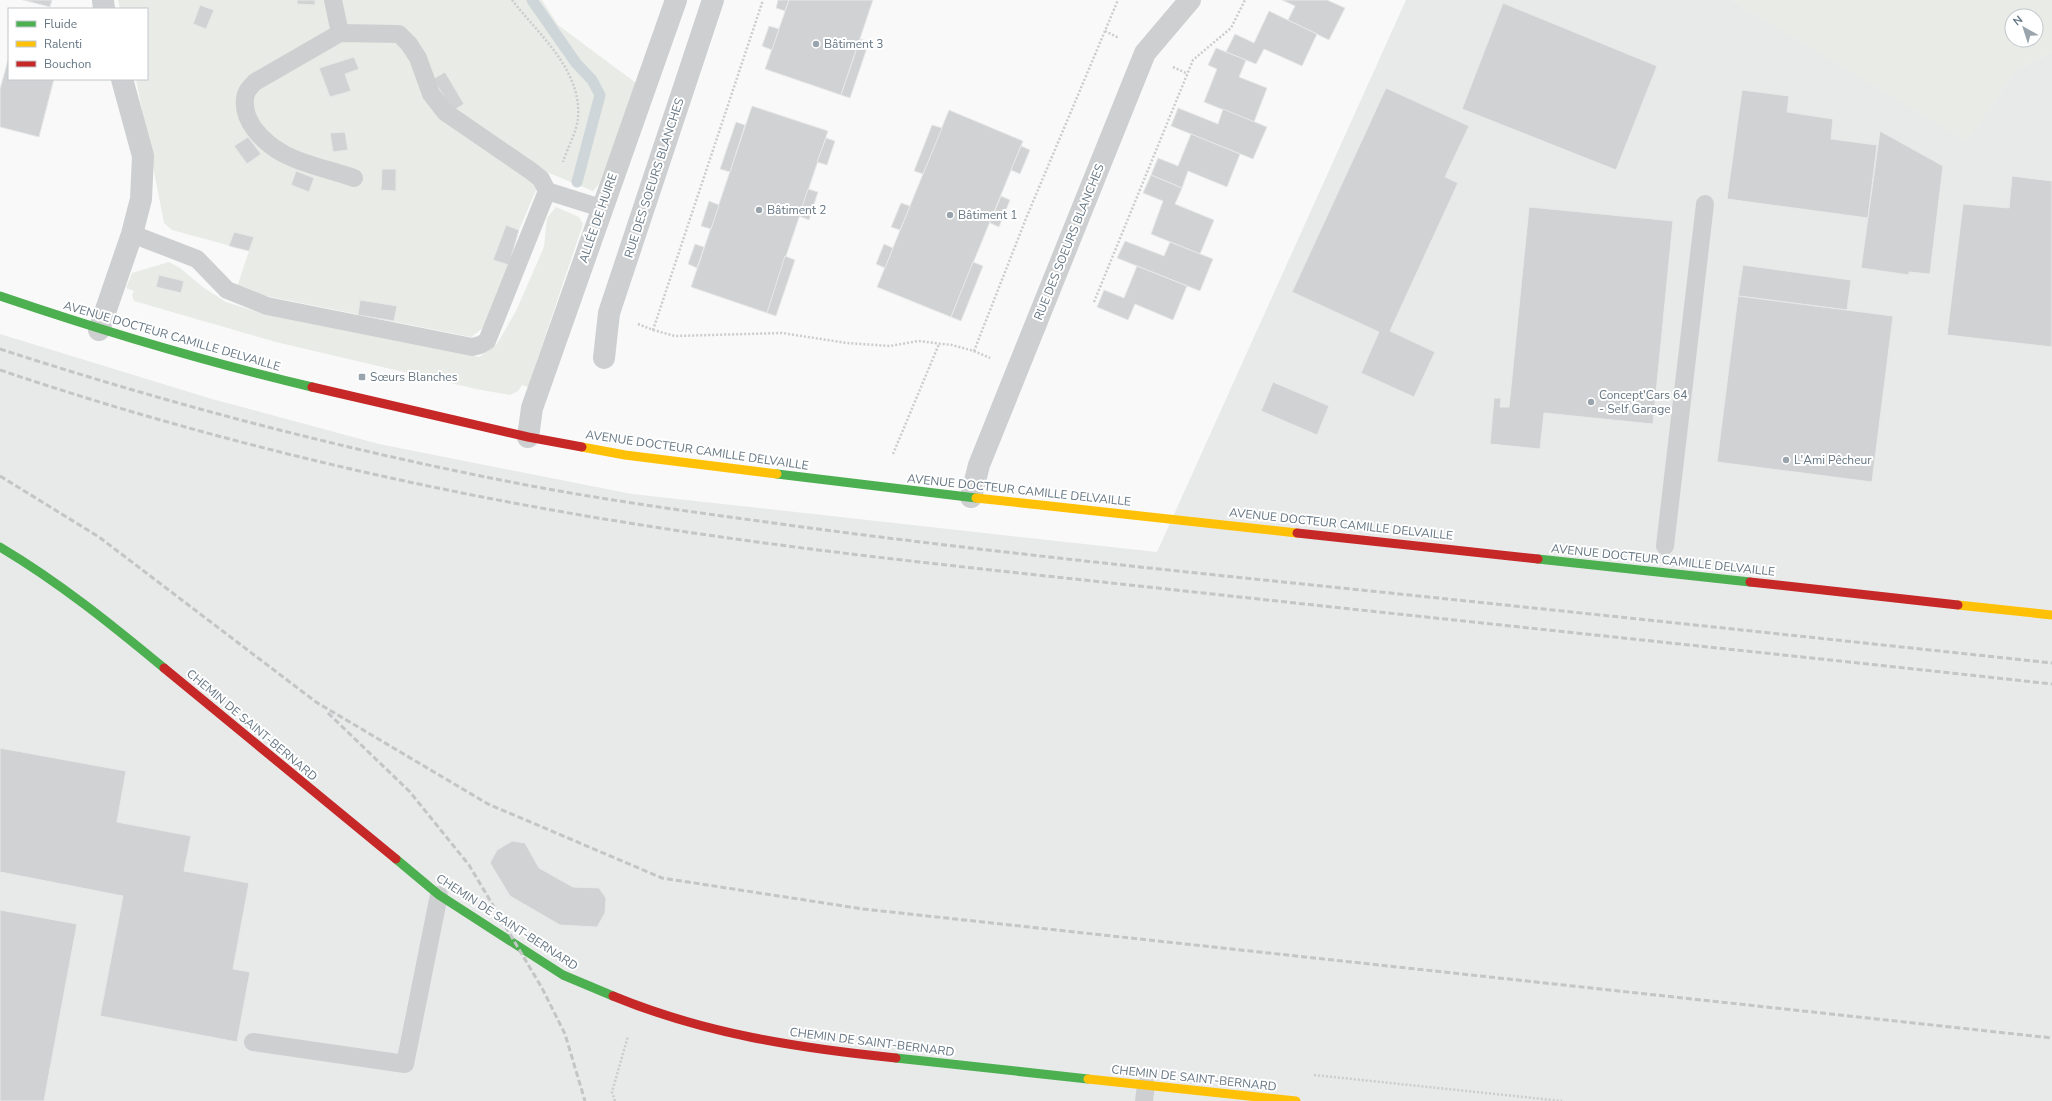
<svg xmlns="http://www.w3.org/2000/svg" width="2052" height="1101" font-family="'Nunito Sans',sans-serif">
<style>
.built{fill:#e8e9e9}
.green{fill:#e8ebe6;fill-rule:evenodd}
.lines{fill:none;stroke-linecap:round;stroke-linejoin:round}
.stream{stroke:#ced6d9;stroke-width:11}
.building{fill:#d0d2d3;stroke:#e8e8e8}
.path{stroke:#cbcccd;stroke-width:2.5;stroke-dasharray:2 2;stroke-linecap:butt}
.lane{stroke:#cecfd0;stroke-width:18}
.street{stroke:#cecfd0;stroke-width:22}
.fast{stroke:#4caf50;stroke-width:9}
.slow{stroke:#ffc107;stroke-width:9}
.jam{stroke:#c62828;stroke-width:9}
.rail{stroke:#c3c5c6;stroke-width:3;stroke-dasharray:6 3;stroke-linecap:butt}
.poi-dot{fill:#99a4ac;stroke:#fff;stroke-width:1.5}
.labels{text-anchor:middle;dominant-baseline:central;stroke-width:4;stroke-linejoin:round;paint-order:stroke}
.poi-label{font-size:12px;fill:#657683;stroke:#fff;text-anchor:start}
.street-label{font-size:12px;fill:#657683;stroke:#fff}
</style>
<rect width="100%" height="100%" fill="#f9f9f9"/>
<polygon class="built" points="1406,0 1732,0 1967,141 2015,71 2052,52 2052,1101 0,1101 0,334 212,399 379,444 632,494 1157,552"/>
<g class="green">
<polygon points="118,0 542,0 558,25 636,83 599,184 593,191 544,171 519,230 509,265 484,327 471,337 266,296 237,287 249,251 172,230 164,223 136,79 147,79 147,9 120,9"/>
<path d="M1732 0H2052V52L2015 71 1967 142ZM2012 16H2036V40H2012Z"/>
<path d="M556 207 579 217 583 224 528 387 522 385 518 391 510 395 476 389 276 342 134 301 132 295 134 291 126 288 132 273 169 262 180 268 204 288 226 302 264 314 479 357 497 344 516 311 544 247 547 218ZM160 275 184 281 181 293 157 287Z"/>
</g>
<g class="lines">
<polyline class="stream" points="532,0 576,63 592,80 600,95 577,182"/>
</g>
<g class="building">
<polygon points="23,0 52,0 50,7"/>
<polygon points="297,0 315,0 315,5 297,4"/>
<polygon points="778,0 789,0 785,11 776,8"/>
<polygon points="789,0 873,0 841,95 765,69"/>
<polygon points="1282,0 1327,0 1345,8 1329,40 1288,20 1295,6"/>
<polygon points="1503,3 1657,66 1616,170 1462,109"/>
<polygon points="200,5 214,10 206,29 193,24"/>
<polygon points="1269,11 1317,34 1302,66 1264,49 1256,64 1226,52 1235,34 1254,43"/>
<polygon points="769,26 779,29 772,50 762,46"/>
<polygon points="860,39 869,42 850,98 841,95"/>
<polygon points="1216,48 1246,60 1239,77 1267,88 1254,122 1204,102 1217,69 1208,65"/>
<polygon points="9,56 9,79 54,79 39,137 0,127 0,89"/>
<polygon points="354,57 359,69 345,74 351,91 330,97 319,68"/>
<polygon points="445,72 464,104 453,111 433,79"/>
<polygon points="1386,88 1469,126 1445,177 1458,183 1390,331 1435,352 1414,397 1361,373 1379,332 1292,292"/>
<polygon points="1742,90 1789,96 1787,112 1833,119 1831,139 1877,145 1868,218 1727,199"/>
<polygon points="752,106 828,131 767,313 691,287"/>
<polygon points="1178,108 1218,124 1223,109 1267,127 1253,159 1171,126"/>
<polygon points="949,110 1023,141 951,317 877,287"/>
<polygon points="736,122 745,125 730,172 720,169"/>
<polygon points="932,125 942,128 923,174 914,171"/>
<polygon points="1880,131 1943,166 1930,274 1909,272 1909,275 1861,268"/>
<polygon points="345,132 348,150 333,152 330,133"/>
<polygon points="1191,134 1240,154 1227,187 1188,171 1182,188 1151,175 1158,158 1178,166"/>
<polygon points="248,137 261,154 247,164 234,146"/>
<polygon points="826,138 835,141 827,165 817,162"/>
<polygon points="1021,146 1030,150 1020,174 1011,170"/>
<polygon points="382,169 396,169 396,191 381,190"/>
<polygon points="296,171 314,178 309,192 291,185"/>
<polygon points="1151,175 1182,188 1175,204 1214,220 1200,254 1151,234 1163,201 1143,193"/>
<polygon points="2012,176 2052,181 2052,347 1947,335 1963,204 2009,208"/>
<polygon points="808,189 818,192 809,220 799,216"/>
<polygon points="1001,196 1010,200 999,227 990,223"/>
<polygon points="709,201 719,205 711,229 701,226"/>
<polygon points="901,203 910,206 900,230 891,227"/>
<polygon points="1529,207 1673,221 1653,424 1544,413 1540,449 1490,444 1494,398 1501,398 1500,407 1509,407"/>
<polygon points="506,225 519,230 509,265 493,260"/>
<polygon points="234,232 254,237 249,251 229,246"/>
<polygon points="1125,241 1164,256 1170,242 1213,259 1200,291 1117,258"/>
<polygon points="695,244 704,247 697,268 688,264"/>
<polygon points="884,244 893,248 885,268 876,264"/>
<polygon points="785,256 795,260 776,316 767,313"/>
<polygon points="973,262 983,266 961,321 951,317"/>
<polygon points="1743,265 1851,280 1847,310 1738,296"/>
<polygon points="1137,266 1187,286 1173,320 1135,304 1128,320 1097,307 1104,290 1124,298"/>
<polygon points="159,275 184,281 181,293 156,287"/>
<polygon points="1738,296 1893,316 1872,482 1717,462"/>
<polygon points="360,300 397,306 394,321 358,315"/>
<polygon points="1273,382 1329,406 1317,435 1261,411"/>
<polygon points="0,748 126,771 117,822 191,836 184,871 249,883 233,969 250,972 237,1042 100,1016 123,896 0,872"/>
<polygon points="512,841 525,843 539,868 573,887 599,888 606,898 605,913 597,927 560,925 510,896 490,863 497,850"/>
<polygon points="0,910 77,924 44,1101 0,1101"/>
</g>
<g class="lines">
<g class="path">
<path d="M512 0C539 35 582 70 578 118 577 131 567 149 563 162"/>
<polyline points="1105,31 1119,38"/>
<polyline points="1173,67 1186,73"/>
<polyline points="1094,302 1193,60 1231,28 1245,0"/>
<polyline points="638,324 653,330 763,0"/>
<polyline points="653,330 675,336 782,333 847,343 890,346 918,341 952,345 974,351 1027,216 1118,0"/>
<polyline points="974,351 990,358"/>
<polyline points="893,454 939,344"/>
<polyline points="1314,1075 1562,1101"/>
<polyline points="615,1101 612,1092 628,1036"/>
</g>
<g class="lane">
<polyline points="333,0 340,33"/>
<path d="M354 178C334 171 302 164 284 154 264 143 239 120 246 94 247 90 252 85 255 82L340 33 399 34 409 44 418 58 431 94 445 112 531 171 541 179 547 191"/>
<polyline points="132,234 197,259 227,290 267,306 472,347 480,345 487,341 547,191 601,208"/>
<polyline points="1665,546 1705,204"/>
<polyline points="253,1042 405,1064 439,895"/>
<polyline points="1144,1101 1146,1085"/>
</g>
<g class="street">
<polyline points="103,0 104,9"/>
<polyline points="99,330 132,234 141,199 143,156 122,79"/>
<polyline points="604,358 609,313 713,0"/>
<polyline points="528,437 532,408 676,0"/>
<polyline points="971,497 979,465 1145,53 1190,0"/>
</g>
<g class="fast">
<path d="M0 296C103 331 206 362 312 387"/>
<polyline points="777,474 976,498"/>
<path d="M0 547C59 582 112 625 164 668"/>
<polyline points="1538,559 1750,582"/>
<polyline points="396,859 439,895 563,975 613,996"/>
<polyline points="896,1058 1088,1079"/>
</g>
<g class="slow">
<polyline points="582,447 625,455 777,474"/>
<polyline points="976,498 1297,533"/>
<polyline points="1958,605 2052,615"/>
<polyline points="1088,1079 1296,1101"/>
</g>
<g class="jam">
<polyline points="312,387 528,437 582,447"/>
<polyline points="1297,533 1538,559"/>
<polyline points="1750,582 1958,605"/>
<polyline points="164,668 396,859"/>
<path d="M613 996C705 1034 798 1048 896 1058"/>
</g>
<g class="rail">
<path d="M0 349C169 404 341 449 516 483 608 501 701 513 795 526 960 548 1127 566 1293 583 1546 609 1799 636 2052 663"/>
<path d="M0 370C204 439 416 489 629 523 801 551 975 568 1148 587 1449 620 1751 651 2052 684"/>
<polyline points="0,476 99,537 316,702 488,804 662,878 863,909 2052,1038"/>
<polyline points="328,713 410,792 469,865 542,988 565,1034 585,1101"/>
</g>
</g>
<g class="poi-dot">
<circle cx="816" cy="44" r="4"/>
<circle cx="759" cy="210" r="4"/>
<circle cx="950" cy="215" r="4"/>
<rect x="358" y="373" width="8" height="8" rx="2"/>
<circle cx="1591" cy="402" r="4"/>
<circle cx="1786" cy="460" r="4"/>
</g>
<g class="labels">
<g class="poi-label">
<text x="824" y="44">Bâtiment 3</text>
<text x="767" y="210">Bâtiment 2</text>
<text x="958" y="215">Bâtiment 1</text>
<text x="370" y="377">Sœurs Blanches</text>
<text x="1599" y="395">Concept'Cars 64<tspan x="1599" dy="14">- Self Garage</tspan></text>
<text x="1794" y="460">L'Ami Pêcheur</text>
</g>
<g class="street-label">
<text transform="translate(654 178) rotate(-72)">RUE DES SOEURS BLANCHES</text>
<text transform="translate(598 218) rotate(-71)">ALLÉE DE HUIRE</text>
<text transform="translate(1069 242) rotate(-68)">RUE DES SOEURS BLANCHES</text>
<text transform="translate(172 336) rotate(16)">AVENUE DOCTEUR CAMILLE DELVAILLE</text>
<text transform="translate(697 450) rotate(8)">AVENUE DOCTEUR CAMILLE DELVAILLE</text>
<text transform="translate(1019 490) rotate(6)">AVENUE DOCTEUR CAMILLE DELVAILLE</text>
<text transform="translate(1341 524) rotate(6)">AVENUE DOCTEUR CAMILLE DELVAILLE</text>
<text transform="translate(1663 560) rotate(6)">AVENUE DOCTEUR CAMILLE DELVAILLE</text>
<text transform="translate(252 725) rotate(40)">CHEMIN DE SAINT-BERNARD</text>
<text transform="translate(507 922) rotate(33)">CHEMIN DE SAINT-BERNARD</text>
<text transform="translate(872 1042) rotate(7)">CHEMIN DE SAINT-BERNARD</text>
<text transform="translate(1194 1078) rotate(6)">CHEMIN DE SAINT-BERNARD</text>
</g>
</g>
<rect x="8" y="8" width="140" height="72" fill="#ffffff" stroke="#c1c8cd"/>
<rect x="16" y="21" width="20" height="6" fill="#4caf50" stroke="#c1c8cd"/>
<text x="44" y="28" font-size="12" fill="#657683">Fluide</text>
<rect x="16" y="41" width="20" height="6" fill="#ffc107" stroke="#c1c8cd"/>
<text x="44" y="48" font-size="12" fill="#657683">Ralenti</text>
<rect x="16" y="61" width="20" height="6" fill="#c62828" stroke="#c1c8cd"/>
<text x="44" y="68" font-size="12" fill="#657683">Bouchon</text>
<g transform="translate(2024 28) rotate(321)"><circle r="19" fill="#ffffff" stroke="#c1c8cd"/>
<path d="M0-3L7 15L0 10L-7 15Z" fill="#99a4ac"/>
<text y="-6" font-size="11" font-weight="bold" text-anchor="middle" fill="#657683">N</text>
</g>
</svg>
